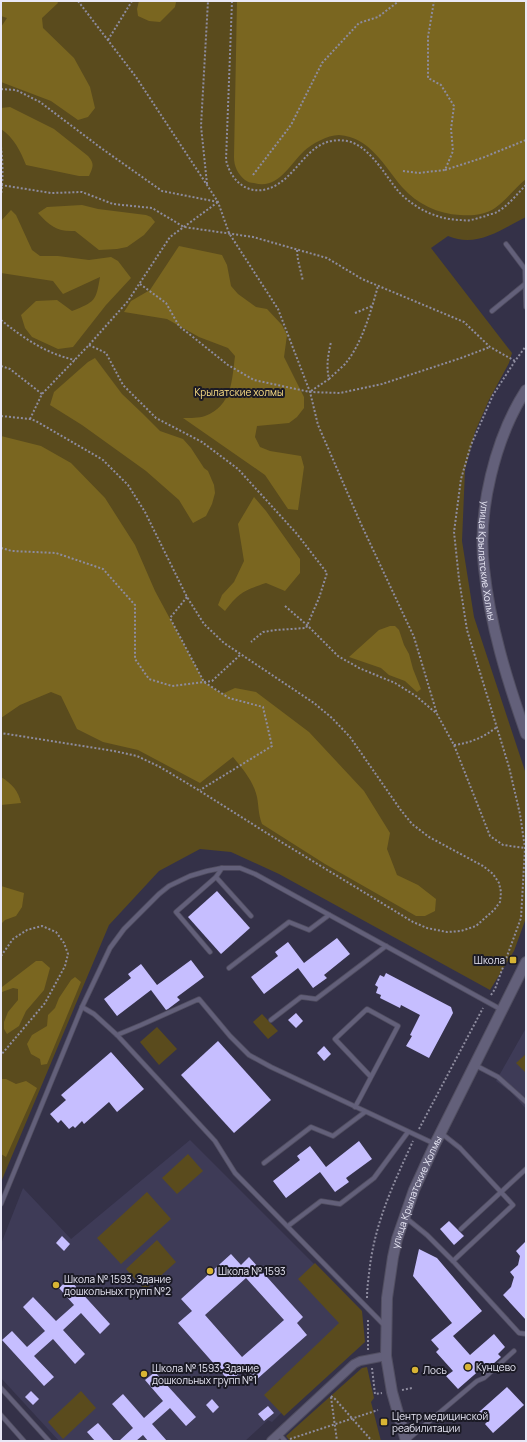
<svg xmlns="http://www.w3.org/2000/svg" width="527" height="1442" font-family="Manrope,sans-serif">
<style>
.built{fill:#3e3b57}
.green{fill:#5a4b1d}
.forest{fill:#7a6620}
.building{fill:#c6beff;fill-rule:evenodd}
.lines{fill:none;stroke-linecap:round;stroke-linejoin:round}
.service-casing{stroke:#514e61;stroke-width:5.5}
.minor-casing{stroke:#514e61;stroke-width:10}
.tertiary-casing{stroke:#514e61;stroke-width:12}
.path{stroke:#8e8c9f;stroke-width:2;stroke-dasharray:2 2;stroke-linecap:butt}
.service{stroke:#63607a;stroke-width:4}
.minor{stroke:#63607a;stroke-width:8}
.tertiary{stroke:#63607a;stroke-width:10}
.poi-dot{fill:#d8b434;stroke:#1b1a25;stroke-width:1.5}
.labels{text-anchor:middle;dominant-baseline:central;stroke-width:4;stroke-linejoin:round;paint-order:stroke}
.park-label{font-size:10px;fill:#fee187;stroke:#1b1a25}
.street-label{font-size:10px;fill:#e9e8f6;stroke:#1b1a25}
.poi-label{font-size:10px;fill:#e9e8f6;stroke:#1b1a25;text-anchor:start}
</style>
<rect width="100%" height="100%" fill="#343148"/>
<g class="built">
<polygon points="526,1028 526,1109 511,1092 496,1081"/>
<polygon points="190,1140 353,1303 350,1345 272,1422 268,1420 245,1441 59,1441 1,1378 1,1244 23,1188 71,1239"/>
</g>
<g class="green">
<path d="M1 1H526V217C500 230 477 248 448 236L431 248 512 353 509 363 489 400 475 432 465 470 462 541 474 617 526 774V918L514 951 490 990 279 874 231 852 200 849 159 871 109 925 1 1182Z"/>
<polygon points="262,1014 278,1031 268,1039 253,1022"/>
<polygon points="157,1027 177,1049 159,1065 140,1042"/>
<polygon points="526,1054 526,1073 516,1063"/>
<polygon points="188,1154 203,1171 177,1194 162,1178"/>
<polygon points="147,1192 171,1219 121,1264 97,1238"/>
<polygon points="157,1240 176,1262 145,1290 126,1269"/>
<polygon points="315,1263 362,1311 365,1342 284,1416 264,1395 339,1323 298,1279"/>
<polygon points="367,1367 374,1398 371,1402 381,1441 290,1441 286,1436 362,1368"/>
<polygon points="81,1391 96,1408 63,1439 48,1422"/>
</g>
<g class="forest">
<polygon points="1,1 57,1 58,3 42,18 43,28 74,58 90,87 95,108 88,117 78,120 51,101 1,82 1,27 7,18 1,16"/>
<polygon points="139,1 175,1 176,2 175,7 160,22 149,21 138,16 137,9"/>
<path d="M237 1H526V179C515 188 506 200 495 208 485 215 471 216 460 215 438 214 417 204 402 187 384 166 370 137 339 135 327 135 312 144 304 151 289 165 278 190 254 183 250 183 248 182 245 180 238 174 234 167 234 157Z"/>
<path d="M10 107 54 129 88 156C95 164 93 167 89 176H79L26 165C20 150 14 138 1 129V108Z"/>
<path d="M82 205 98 209 146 215 151 217 155 222 144 235 127 247 117 249 99 250 75 231C57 232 50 226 38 213L47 207Z"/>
<path d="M11 210 16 215 32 250 40 256H58L89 260 111 257 118 261 131 278 106 305 73 347 58 349 32 337 25 328 21 315 36 301 57 300 72 311C95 302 96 301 100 277L63 294 53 281 1 273V221Z"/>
<path d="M179 246 222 255 227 265 231 286 238 294 256 307 267 309 282 325 287 335 284 357 304 397V408L297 417 289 423 257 426 255 437 260 447 270 451 301 456 304 467 298 510 288 509 265 475 183 418C190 418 199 418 205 416 232 406 232 380 235 356L228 348 199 337 167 319 124 312 131 301 150 290Z"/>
<polygon points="95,358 122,394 142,413 160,431 183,439 191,448 204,468 208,471 214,485 215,493 212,504 206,516 193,523 179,500 146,471 82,425 50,405 54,392 88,362"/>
<path d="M1 436 41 446 71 463 105 498 135 545 155 591 204 682 222 694 235 688 256 692 309 732 364 791 390 833 387 849 397 875 418 885 436 899 435 911 425 916H416L325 864 262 824C258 813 259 808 257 797 254 782 242 768 233 757L200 783 138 750 103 742 77 729 61 696 51 692 20 705 1 718Z"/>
<path d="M254 497 266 511 300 559V573L285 591 266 583C245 590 239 592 225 611L218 605 222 595 234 582 244 561 238 524Z"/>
<polygon points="390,626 395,626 399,630 404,645 409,654 413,669 421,689 417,692 405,681 389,675 381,668 349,657 379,630"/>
<path d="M1 777C12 784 18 790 21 803L1 805Z"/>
<polygon points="1,886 24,893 22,907 16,916 5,920 1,924"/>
<polygon points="36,961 42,961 50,968 44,990 26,1011 19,1026 7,1034 4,1029 4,1022 8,1012 18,1000 18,989 13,988 2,992 2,987"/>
<polygon points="75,977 81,982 47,1064 41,1065 40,1059 31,1054 27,1044 32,1035 47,1026 48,1015 55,1008 59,998 71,980"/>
<polygon points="1,1079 6,1079 16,1084 26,1081 37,1088 6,1157 1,1154"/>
</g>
<g class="building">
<polygon points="217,891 250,928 221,954 188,917"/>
<polygon points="337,938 350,954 324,975 327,978 313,988 298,968 264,994 251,977 278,956 275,952 288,942 304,963"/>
<polygon points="191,960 204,977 177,997 180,1000 168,1009 166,1010 151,990 117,1016 104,999 131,978 128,974 141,964 157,985"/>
<polygon points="386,973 451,1007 453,1013 429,1058 406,1046 412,1036 410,1035 420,1015 401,1005 400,1008 380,998 381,995 376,993 378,987 375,985 380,975 384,977"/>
<polygon points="296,1013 303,1021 296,1028 288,1020"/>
<polygon points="218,1041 271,1100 234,1133 181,1075"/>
<polygon points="324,1046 331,1054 324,1061 317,1053"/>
<polygon points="111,1052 144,1089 117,1112 109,1102 84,1124 82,1121 75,1128 73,1126 69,1129 61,1120 58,1123 50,1114 66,1100 61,1095"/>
<polygon points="359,1141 372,1159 346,1178 349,1182 335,1192 320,1172 286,1198 273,1181 300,1160 297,1156 310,1146 326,1167"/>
<polygon points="449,1221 464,1236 454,1245 440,1229"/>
<polygon points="62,1236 70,1244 64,1251 56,1243"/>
<polygon points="526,1241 526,1320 503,1295 511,1287 514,1277 510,1272 518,1265 520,1256 516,1251"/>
<polygon points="419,1249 437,1258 482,1311 453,1336 470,1355 494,1334 505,1347 498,1354 501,1357 485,1371 482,1368 458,1389 446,1376 453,1371 436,1352 439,1349 431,1340 452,1323 413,1276"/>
<path d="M231 1254 241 1265 249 1257 303 1317 297 1323 307 1335 256 1380 245 1368 230 1382 178 1323 192 1311 181 1299ZM246 1278 284 1320 242 1357 205 1315Z"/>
<polygon points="69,1279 110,1324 100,1334 81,1313 63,1330 85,1354 75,1364 53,1339 34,1356 54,1377 44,1386 2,1340 12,1331 27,1347 45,1331 23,1307 33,1297 56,1321 74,1305 59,1288"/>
<polygon points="155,1372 196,1417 186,1426 170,1408 152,1424 167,1441 148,1441 143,1435 136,1441 119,1441 133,1428 112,1404 123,1394 144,1418 163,1401 145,1380"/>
<polygon points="507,1387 524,1405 493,1433 485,1424 487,1422 479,1412"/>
<polygon points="31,1391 39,1399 33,1405 25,1397"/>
<polygon points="212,1399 219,1407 213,1413 206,1405"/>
<polygon points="268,1406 274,1413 264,1421 258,1414"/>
<polygon points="98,1423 114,1441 95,1441 87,1432"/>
</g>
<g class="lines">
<g class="service-casing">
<g id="service">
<polyline points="506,244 525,269 526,307"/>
<polyline points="492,311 525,284"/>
<polyline points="216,877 251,916"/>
<polyline points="210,952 176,912 216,877 222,868"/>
<polyline points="229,968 289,922 309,930 329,915"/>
<polyline points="82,1007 94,1014 117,1035 141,1025 199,999 230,1036 249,1055 271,1067 435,1144"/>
<polyline points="271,1020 301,997 316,999 386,946"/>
<polyline points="117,1035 215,1141 235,1173 384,1325"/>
<polyline points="475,1065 498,1077 526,1102"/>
<polyline points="355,1107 360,1098 398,1026 367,1009 335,1039 371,1077"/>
<polyline points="441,1133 460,1148 513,1205 453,1261 519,1333 526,1334"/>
<polyline points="264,1163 311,1127 333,1136 365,1112"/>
<polyline points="1,1204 82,1007 110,948 124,929 159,894 169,886 190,876 207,871 222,868 240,868 255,874 502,1010"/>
<polyline points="406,1218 427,1235 453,1261"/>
<polyline points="288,1226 321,1201 340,1204 374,1178 408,1132"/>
<polyline points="461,1229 526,1169"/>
<polyline points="1,1388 49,1441"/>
<polyline points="1,1415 24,1441"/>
<polyline points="279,1434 285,1441"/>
<polyline points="406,1441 477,1381 484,1378 514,1351"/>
</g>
</g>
<g class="minor-casing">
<polyline id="minor" points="271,1441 354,1364 360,1361 386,1356"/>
</g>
<g class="tertiary-casing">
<g id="tertiary">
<path id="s1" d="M526 390C495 438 477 512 484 568 490 625 507 680 526 734"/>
<path id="s2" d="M406 1441 392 1392 386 1356 387 1298 393 1257 397 1239 414 1190 435 1144 526 962"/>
</g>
</g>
<g class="path">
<polyline points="78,1 136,77 207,185 218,202 229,233 278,309 310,392 318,425 361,524 414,637 437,714 454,745 490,836 503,845 525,848"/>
<path d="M232 1 226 160C232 186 255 199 278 184 302 169 311 135 347 141 369 145 385 175 398 191 414 208 436 219 459 220 463 220 467 221 471 220 476 219 481 217 486 216 489 214 494 214 497 212 508 206 517 194 526 185"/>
<polyline points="108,40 132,1"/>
<polyline points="1,89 16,90 40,102 101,148 162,191 218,202"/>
<path d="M1 147C3 163 3 180 1 196"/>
<polyline points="445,170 482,158 526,140"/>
<polyline points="403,171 418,173 445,170 453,151 451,129 454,106 441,85 428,78 428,37 434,1"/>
<polyline points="253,175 291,125 322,63 359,23 378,17 399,1"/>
<polyline points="207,184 201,126 208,1"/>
<polyline points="1,185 51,193 82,192 113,204 152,208 184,227 253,237 327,258 362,279 464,322 490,347 515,361"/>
<polyline points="297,250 298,260 303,281"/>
<polyline points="140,284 166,303 179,326 228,365 254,380 310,392 340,393 382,384 461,358 490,347"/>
<polyline points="355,313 372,306"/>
<path d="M1 320C23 338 47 354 75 360"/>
<polyline points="89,345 106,353 123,385 156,418 202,442 238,469 297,534 327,573 319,598 306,628 276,630 263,632 251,642"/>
<polyline points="1,366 10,369 42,394"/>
<path d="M329 379C334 374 340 369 345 364 362 344 371 311 378 286"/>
<path d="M311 391 329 379C326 366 328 355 331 342"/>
<polyline points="1,416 30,419 36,421 103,460 128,485 145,512 187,597 204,624 224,643 314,703 332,718 350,737 400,809 412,824 429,837 483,866 493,874 499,883 501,892 500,902 494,910 476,926 461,931 447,932 427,928 413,922 273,837 200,791 160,767 137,756 114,751 1,733"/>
<polyline points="30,419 42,394 89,345 128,301 170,237 218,202"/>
<polyline points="1,548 12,551 56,553 103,569 135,605 135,659 149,679 172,686 212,681 240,655"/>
<polyline points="187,597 170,618 204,682 229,698 263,707 272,746 200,790"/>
<polyline points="285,606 307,625 338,656 359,668 395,683 416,696 436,713"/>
<path d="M454 745C471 743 484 737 497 727"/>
<polyline points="1,956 13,939 27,930 42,926 56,932 64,943 68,954 65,966 45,1003 1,1055"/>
<polyline points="491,995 495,989 521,918 525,848 520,814 509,767 467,630 459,579 454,532 461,479 471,445 493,395 515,361 526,346"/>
<polyline points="419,1129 483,1008"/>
<path d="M367 1298C367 1290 368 1282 369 1274 374 1224 393 1185 413 1141"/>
<polyline points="368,1350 368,1318"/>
<polyline points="372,1368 375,1394 382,1393"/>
<polyline points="402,1390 412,1388"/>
<polyline points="331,1396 335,1399 372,1441"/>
<polyline points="331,1397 337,1441"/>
<polyline points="290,1439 378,1410"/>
</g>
<use href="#service" class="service"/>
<use href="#minor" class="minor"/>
<use href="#tertiary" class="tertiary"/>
</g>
<g class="poi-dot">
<rect x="509" y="956" width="8" height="8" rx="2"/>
<circle cx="210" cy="1271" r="4"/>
<circle cx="56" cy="1285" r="4"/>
<circle cx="468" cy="1367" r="4"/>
<circle cx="415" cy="1370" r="4"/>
<circle cx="144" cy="1374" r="4"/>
<rect x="380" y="1418" width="8" height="8" rx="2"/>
</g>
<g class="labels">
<g class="park-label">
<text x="239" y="392">Крылатские холмы</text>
</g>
<g class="street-label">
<text stroke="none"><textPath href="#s1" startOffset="179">улица Крылатские Холмы</textPath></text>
<text stroke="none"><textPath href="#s2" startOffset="256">улица Крылатские Холмы</textPath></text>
</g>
<g class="poi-label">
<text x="505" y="960" text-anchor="end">Школа</text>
<text x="218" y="1271">Школа № 1593</text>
<text x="64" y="1279">Школа № 1593. Здание<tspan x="64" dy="12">дошкольных групп №2</tspan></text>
<text x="476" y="1367">Кунцево</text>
<text x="152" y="1368">Школа № 1593. Здание<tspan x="152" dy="12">дошкольных групп №1</tspan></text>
<text x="423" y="1370">Лось</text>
<text x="392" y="1416">Центр медицинской<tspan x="392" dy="12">реабилитации</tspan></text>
</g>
</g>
<rect width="527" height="1442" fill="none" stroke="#e9e8f6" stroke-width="4"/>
</svg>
